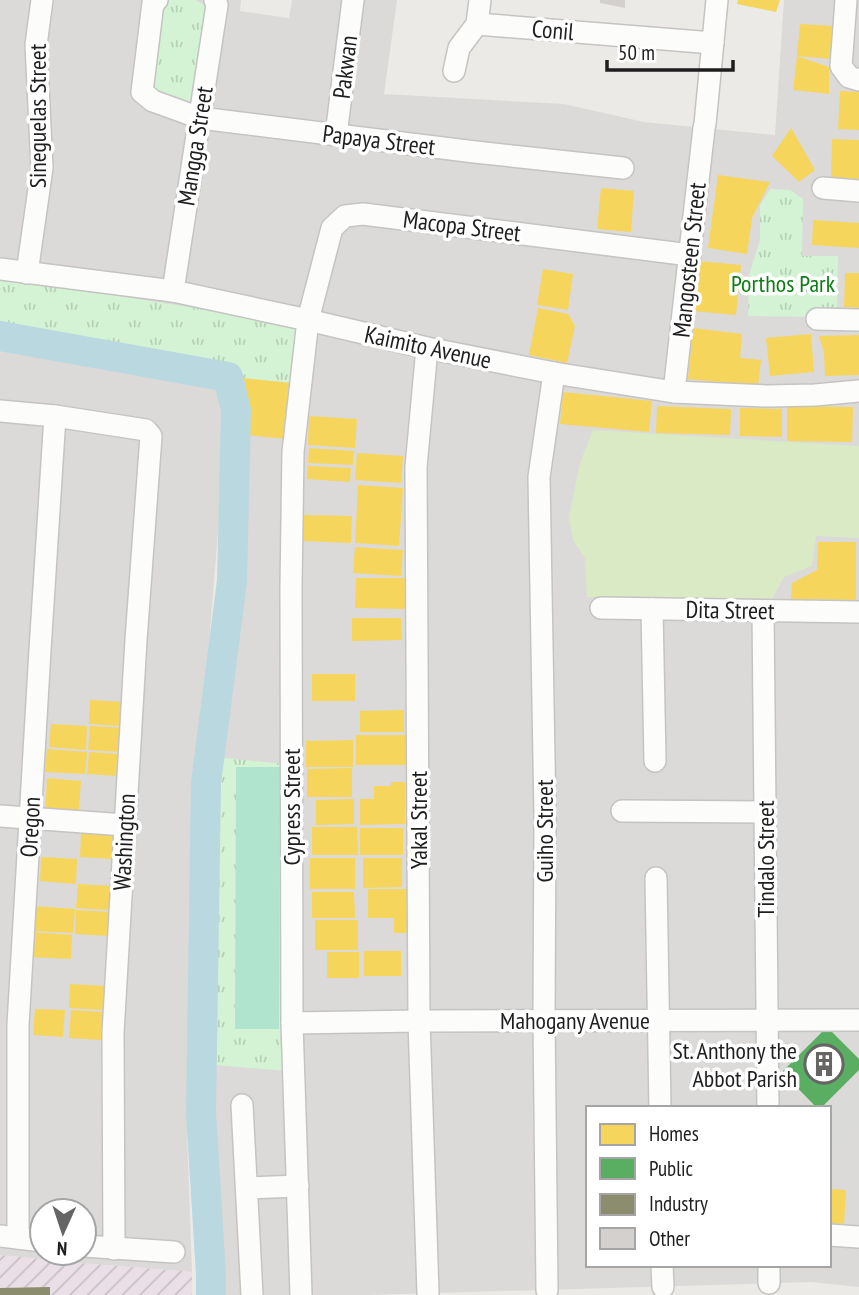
<svg xmlns="http://www.w3.org/2000/svg" width="859" height="1295" font-family="'PT Sans Narrow',sans-serif">
<style>
.residential{fill:#dbdad8;fill-rule:evenodd}
.industrial{fill:url(#industrial-furrows)}
.religious{fill:#dadad8}
.grass{fill:#d9eac5}
.park{fill:url(#park-tufts)}
.pitch{fill:#b1e4ce}
.homes{fill:#f6d55c}
.public{fill:#5aae61}
.industry{fill:#8c8c6e}
.lines{fill:none;stroke-linecap:round;stroke-linejoin:round}
.river{stroke:#bad8e0;stroke-width:30}
.building{fill:#d3d0ce}
.minor-casing{stroke:#c5c4c3;stroke-width:24}
.minor{stroke:#fcfcfb;stroke-width:21}
.labels{text-anchor:middle;dominant-baseline:central;stroke-width:7;stroke-linejoin:round;paint-order:stroke}
.street-label{font-size:24px;fill:#1e1e1e;stroke:#fff}
.park-label{font-size:24px;fill:#0b7d12;stroke:#fff}
.poi-label{font-size:24px;fill:#1e1e1e;stroke:#fff;text-anchor:end}
</style>
<defs>
<pattern id="industrial-furrows" width="10" height="10" patternUnits="userSpaceOnUse" patternTransform="scale(1.75)"><rect width="10" height="10" fill="#eadfe6"/><path d="M-1 1l2-2M0 10L10 0M9 11l2-2" fill="none" stroke="#c8bfc5"/></pattern>
<pattern id="park-tufts" width="24" height="20" patternUnits="userSpaceOnUse" patternTransform="scale(1.75)"><rect width="24" height="20" fill="#d4f3d4"/><path d="M3 7l-1-3M5 7V3M7 7l1-3M15 17l-1-3M17 17v-4M19 17l1-3" fill="none" stroke="#b6d0b6"/></pattern>
</defs>
<rect width="100%" height="100%" fill="#eceae7"/>
<g class="residential">
<path d="M0 0H241L240 11 289 18 292 0H397L384 94 564 104 644 122 775 135 784 0H859V1287L811 1282 369 1295H208L199 913 204 756 223 595 233 365 0 322ZM588 1108H829V1265H588Z"/>
<path d="M0 342 182 373 216 384 227 420 203 718 187 1133 192 1272 68 1262 0 1255ZM42 1211H84V1253H42Z"/>
</g>
<polygon class="industrial" points="0,1255 68,1262 192,1272 192,1295 0,1295"/>
<polygon class="religious" points="859,1079 859,1126 829,1154 829,1109"/>
<polygon class="grass" points="593,430 859,446 859,538 816,536 812,566 784,577 772,599 587,597 585,558 573,540 569,517 580,463"/>
<g class="park">
<polygon points="164,0 195,0 213,9 197,111 146,88"/>
<polygon points="770,189 790,190 803,199 802,256 838,256 837,317 748,316 749,275 760,240 760,205"/>
<polygon points="0,277 301,325 291,383 242,378 233,365 0,322"/>
<polygon points="204,756 296,765 298,1072 203,1064 199,913"/>
</g>
<polygon class="pitch" points="236,767 280,767 279,1029 235,1029"/>
<g class="homes">
<polygon points="738,0 780,0 776,12 737,4"/>
<polygon points="800,24 832,26 831,59 797,56"/>
<polygon points="797,56 829,67 829,94 793,90"/>
<polygon points="840,91 859,92 859,130 838,129"/>
<polygon points="791,128 815,170 799,182 772,156"/>
<polygon points="832,139 859,140 859,183 831,182"/>
<polygon points="718,175 770,182 752,218 747,254 708,248"/>
<polygon points="601,188 634,191 631,232 597,229"/>
<polygon points="813,220 859,223 859,248 812,245"/>
<polygon points="698,261 741,265 736,315 693,311"/>
<polygon points="543,269 573,274 568,310 537,305"/>
<polygon points="845,273 859,273 859,308 844,307"/>
<polygon points="538,308 568,314 575,326 567,363 529,355"/>
<polygon points="693,328 742,334 740,358 761,360 758,386 688,379"/>
<polygon points="811,334 814,372 770,376 766,338"/>
<polygon points="859,335 859,375 825,376 824,353 819,336"/>
<polygon points="242,378 291,383 286,439 236,434"/>
<polygon points="563,392 652,401 649,432 560,424"/>
<polygon points="657,406 731,409 730,435 656,433"/>
<polygon points="787,406 853,407 852,442 787,441"/>
<polygon points="740,408 782,409 782,437 740,436"/>
<polygon points="309,416 357,419 355,448 308,445"/>
<polygon points="309,448 354,451 353,465 308,463"/>
<polygon points="357,453 403,456 401,483 355,480"/>
<polygon points="308,466 351,468 350,482 307,479"/>
<polygon points="358,485 403,488 399,546 355,543"/>
<polygon points="304,515 352,516 351,543 303,541"/>
<polygon points="818,542 856,542 856,600 791,599 792,583 817,570"/>
<polygon points="355,547 403,550 401,576 353,573"/>
<polygon points="356,578 408,578 407,609 355,608"/>
<polygon points="352,618 401,618 402,640 352,641"/>
<rect x="312" y="674" width="43" height="27"/>
<polygon points="90,700 123,702 121,726 89,724"/>
<polygon points="404,710 404,732 360,732 360,711"/>
<polygon points="51,724 87,726 86,750 49,747"/>
<polygon points="90,726 123,728 121,752 88,750"/>
<rect x="356" y="735" width="50" height="30"/>
<polygon points="353,740 353,767 306,767 306,741"/>
<polygon points="47,749 87,752 85,774 45,772"/>
<polygon points="89,752 118,754 117,776 87,774"/>
<polygon points="352,768 352,797 307,797 307,769"/>
<polygon points="47,778 81,781 78,821 45,819"/>
<polygon points="391,782 405,782 405,824 360,825 360,799 374,799 374,786 391,786"/>
<polygon points="354,799 354,824 316,825 316,800"/>
<polygon points="312,827 357,827 358,855 312,855"/>
<rect x="360" y="828" width="43" height="27"/>
<polygon points="81,833 113,835 112,859 80,857"/>
<polygon points="41,857 77,859 76,884 40,881"/>
<rect x="310" y="858" width="45" height="31"/>
<polygon points="363,858 402,858 402,887 363,888"/>
<polygon points="78,884 111,886 109,910 76,908"/>
<polygon points="368,889 411,889 412,933 394,933 394,918 368,918"/>
<polygon points="312,892 354,892 355,918 312,918"/>
<polygon points="34,906 75,909 73,933 33,931"/>
<polygon points="76,910 110,912 108,936 75,934"/>
<rect x="315" y="920" width="43" height="30"/>
<polygon points="32,932 72,935 71,959 31,957"/>
<rect x="364" y="951" width="37" height="25"/>
<rect x="327" y="952" width="32" height="26"/>
<polygon points="70,984 104,986 103,1010 69,1008"/>
<polygon points="35,1009 65,1010 63,1037 33,1035"/>
<polygon points="71,1010 103,1012 101,1040 69,1038"/>
<polygon points="829,1189 846,1190 844,1224 829,1223"/>
</g>
<polygon class="public" points="827,1027 859,1059 859,1070 821,1108 817,1108 782,1072"/>
<polygon class="industry" points="50,1287 50,1295 0,1295 0,1288"/>
<g class="lines">
<polyline class="river" points="0,336 228,377 236,410 232,581 206,783 201,1113 211,1275 211,1295"/>
</g>
<polygon class="building" points="600,0 625,0 625,8 600,3"/>
<g class="lines">
<g class="minor-casing">
<g id="minor">
<polyline points="157,0 153,3 142,92 153,101 200,118 475,152 623,168"/>
<polyline points="846,0 841,66 849,77 859,80"/>
<polyline points="477,24 713,43"/>
<polyline points="454,71 459,48 477,24 480,0"/>
<polyline points="705,124 717,0"/>
<polyline points="336,135 353,0"/>
<polyline points="823,188 859,191"/>
<polyline points="0,269 173,291 308,320 427,348 554,373 674,392 767,396 815,395 859,391"/>
<polyline points="27,273 42,168 36,45 42,0"/>
<polyline points="173,291 217,5 215,0"/>
<polyline points="817,319 859,320"/>
<polyline points="427,348 416,467 419,1021 428,1293"/>
<polyline points="674,392 704,128"/>
<polyline points="0,411 55,416 146,430 151,436 136,640 113,1033 114,1249"/>
<polyline points="601,608 859,612"/>
<polyline points="652,609 655,761"/>
<polyline points="763,611 768,1108"/>
<polyline points="622,811 765,812"/>
<polyline points="0,816 125,825"/>
<polyline points="656,878 660,1108"/>
<polyline points="292,1023 419,1021 859,1020"/>
<polyline points="242,1105 252,1295"/>
<polyline points="247,1188 298,1186"/>
<polyline points="829,1235 859,1237"/>
<polyline points="0,1236 42,1241"/>
<polyline points="18,1238 18,1025 40,650 55,416"/>
<polyline points="84,1246 174,1252"/>
<polyline points="662,1265 663,1287"/>
<polyline points="769,1265 769,1283"/>
<polyline points="547,1290 544,1020 545,815 539,477 554,373"/>
<polyline points="301,1295 292,1023 291,587 293,452 308,320 332,228 345,216 363,214 690,255"/>
</g>
</g>
<use href="#minor" class="minor"/>
</g>
<defs>
<g id="building-ring" transform="scale(2.0125)"><circle r="9.5" fill="#fff" stroke="#666564" stroke-width="1.5"/><path d="M-4-6H4V6H1V3H-1V6H-4ZM-2.5-4.3h1.7v1.8h-1.7ZM.8-4.3h1.7v1.8H.8ZM-2.5-1h1.7V.8h-1.7ZM.8-1h1.7V.8H.8Z" fill="#666564"/></g>
</defs>
<g fill-rule="evenodd">
<use href="#building-ring" x="824" y="1064"/>
</g>
<g class="labels">
<g class="street-label">
<text transform="translate(553 30) rotate(5)">Conil</text>
<text transform="translate(345 67) rotate(-83)">Pakwan</text>
<text transform="translate(37 116) rotate(-90)">Sineguelas Street</text>
<text transform="translate(379 140) rotate(7)">Papaya Street</text>
<text transform="translate(195 146) rotate(-81)">Mangga Street</text>
<text transform="translate(462 226) rotate(7)">Macopa Street</text>
<text transform="translate(689 260) rotate(-84)">Mangosteen Street</text>
<text transform="translate(428 347) rotate(12)">Kaimito Avenue</text>
<text transform="translate(730 610) rotate(1)">Dita Street</text>
<text transform="translate(291 807) rotate(-90)">Cypress Street</text>
<text transform="translate(418 820) rotate(-90)">Yakal Street</text>
<text transform="translate(30 827) rotate(-87)">Oregon</text>
<text transform="translate(544 831) rotate(-90)">Guiho Street</text>
<text transform="translate(124 842) rotate(-87)">Washington</text>
<text transform="translate(765 859) rotate(-90)">Tindalo Street</text>
<text x="575" y="1020">Mahogany Avenue</text>
</g>
<g class="park-label">
<text x="783" y="283">Porthos Park</text>
</g>
<g class="poi-label">
<text x="797" y="1050">St. Anthony the<tspan x="797" dy="28">Abbot Parish</tspan></text>
</g>
</g>
<rect x="586" y="1106" width="245" height="161" fill="#ffffff" stroke="#a5a5a5" stroke-width="2"/>
<rect x="600" y="1124" width="35" height="21" fill="#f6d55c" stroke="#a5a5a5" stroke-width="2"/>
<text x="649" y="1141" font-size="21" fill="#1e1e1e">Homes</text>
<rect x="600" y="1158" width="35" height="21" fill="#5aae61" stroke="#a5a5a5" stroke-width="2"/>
<text x="649" y="1176" font-size="21" fill="#1e1e1e">Public</text>
<rect x="600" y="1194" width="35" height="21" fill="#8c8c6e" stroke="#a5a5a5" stroke-width="2"/>
<text x="649" y="1211" font-size="21" fill="#1e1e1e">Industry</text>
<rect x="600" y="1228" width="35" height="21" fill="#d3d0ce" stroke="#a5a5a5" stroke-width="2"/>
<text x="649" y="1246" font-size="21" fill="#1e1e1e">Other</text>
<g transform="translate(63 1232) rotate(183)"><circle r="33" fill="#ffffff" stroke="#a5a5a5" stroke-width="2"/>
<path d="M0-5L12 26L0 18L-12 26Z" fill="#666564"/>
<text y="-10" font-size="19" font-weight="bold" text-anchor="middle" fill="#1e1e1e">N</text>
</g>
<path d="M607 60v10h126v-10" fill="none" stroke="#1e1e1e" stroke-width="3.5"/>
<text x="618" y="60" font-size="21" fill="#1e1e1e" stroke="#ffffff" stroke-width="5" paint-order="stroke">50 m</text>
</svg>
